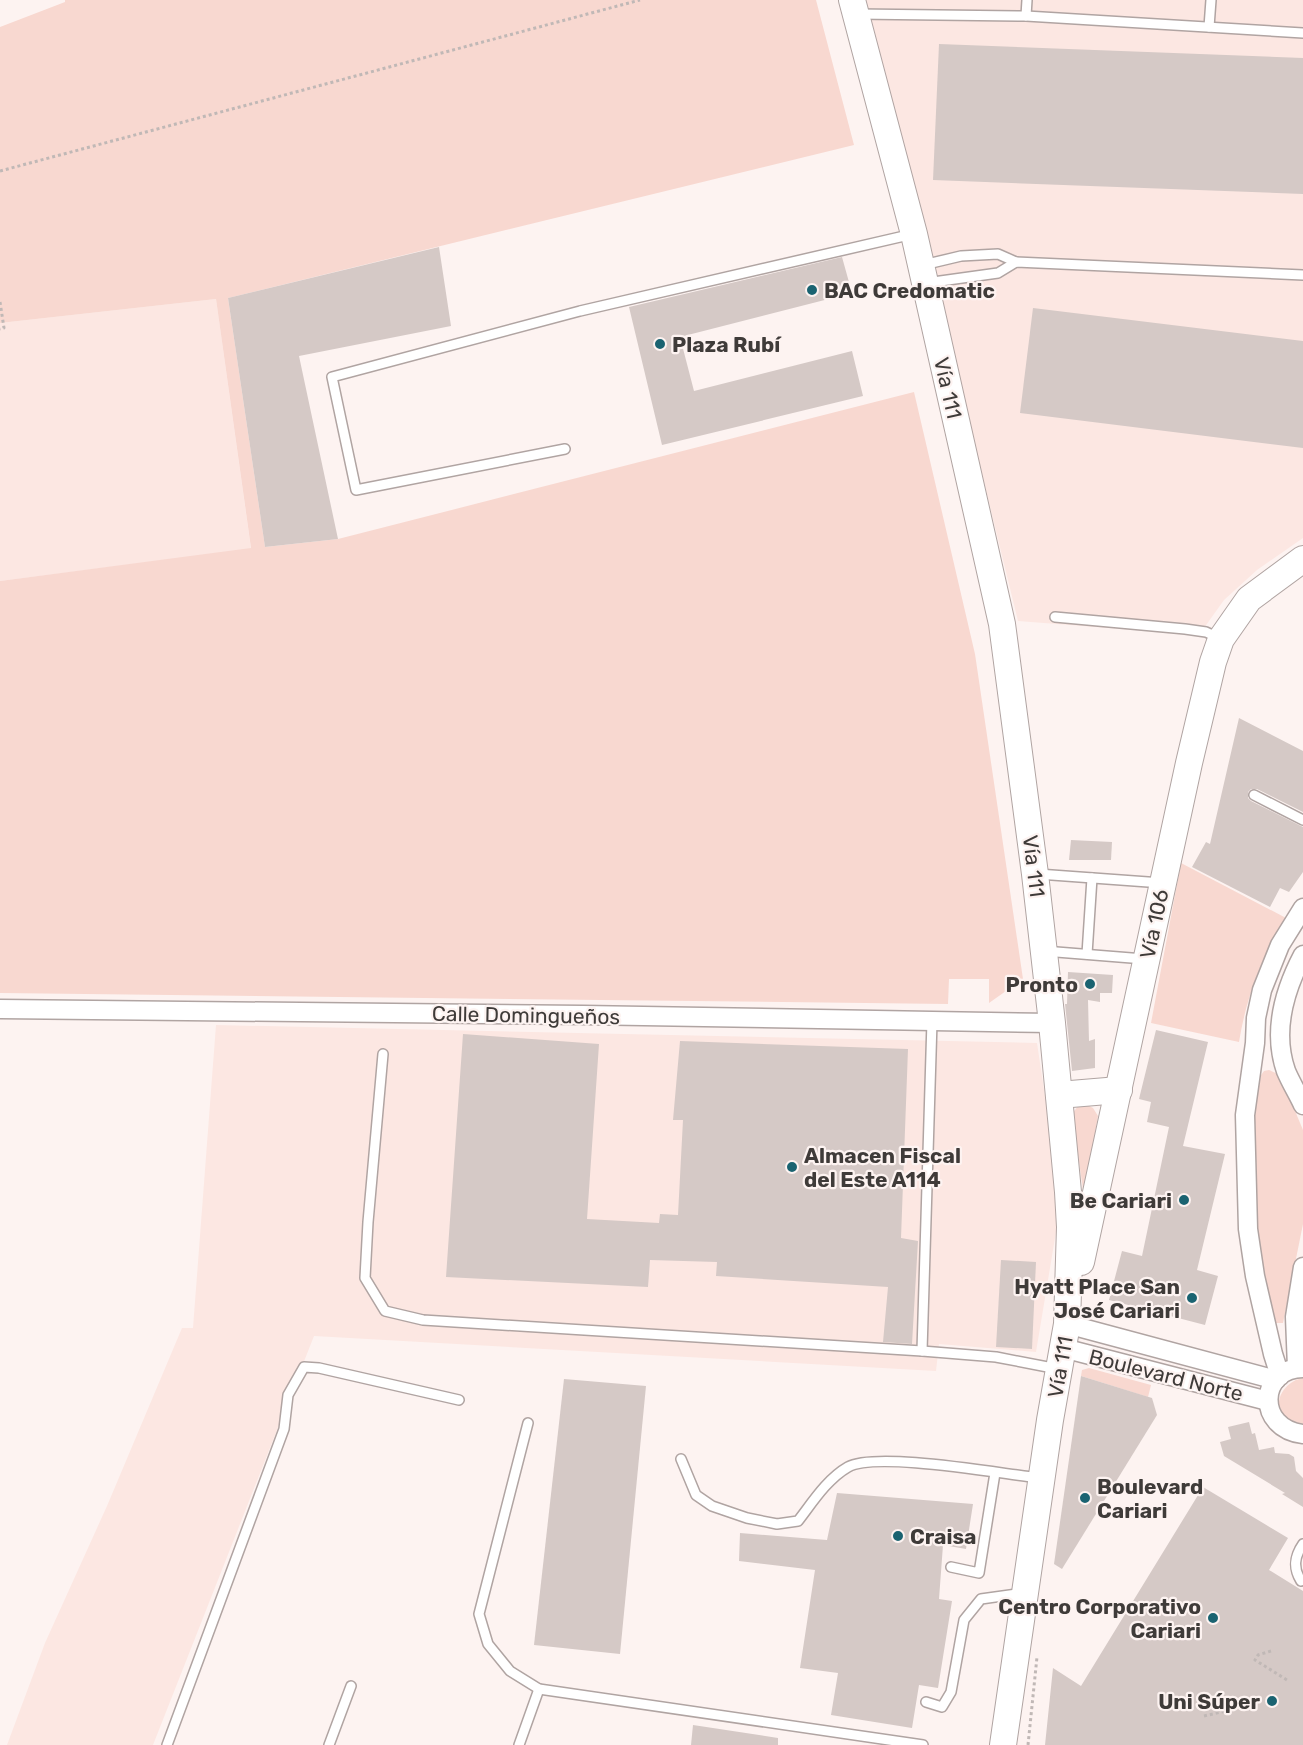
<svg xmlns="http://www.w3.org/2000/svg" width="1303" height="1745" font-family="Rubik,sans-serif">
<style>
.built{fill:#fce7e2}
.green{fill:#f8d8d0}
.building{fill:#d5c9c6}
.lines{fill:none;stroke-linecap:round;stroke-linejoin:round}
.lane-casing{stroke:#b0a4a2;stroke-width:12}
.street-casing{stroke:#b0a4a2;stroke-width:21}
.secondary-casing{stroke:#b0a4a2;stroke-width:28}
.path{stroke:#c0b8b6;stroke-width:3;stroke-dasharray:3 3;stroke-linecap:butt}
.lane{stroke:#fff;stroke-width:9}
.street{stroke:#fff;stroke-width:18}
.secondary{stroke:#fff;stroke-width:26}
.poi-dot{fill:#1a6371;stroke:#fdf3f1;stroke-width:2}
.labels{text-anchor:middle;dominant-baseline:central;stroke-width:4.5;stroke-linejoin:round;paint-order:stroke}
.poi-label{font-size:21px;font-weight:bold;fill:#3f3b39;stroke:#fdf3f1;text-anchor:start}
.street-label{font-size:21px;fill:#3f3b39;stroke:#fdf3f1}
</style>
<rect width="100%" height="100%" fill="#fdf3f1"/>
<g class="built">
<polygon points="864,0 1303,0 1303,538 1257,570 1224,600 1199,635 1018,621 937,290"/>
<polygon points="216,299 251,549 0,581 0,323"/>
<polygon points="216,1025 1037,1043 1061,1202 1036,1352 939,1344 936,1371 314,1336 153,1745 7,1745 45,1643 107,1506 182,1328 193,1328"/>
</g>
<g class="green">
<polygon points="65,0 816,0 854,145 228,298 265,547 338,539 914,392 975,654 1023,979 989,1003 989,979 949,979 948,1004 0,993 0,581 251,548 216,299 0,323 0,27 65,2"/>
<path d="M1181 863 1286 918C1262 956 1246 998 1239 1042L1151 1023Z"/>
<polygon points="1269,1070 1280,1075 1303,1130 1303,1224 1283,1323 1276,1323 1258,1253 1248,1124 1259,1078 1264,1071"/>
<polygon points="1085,1104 1093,1108 1098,1116 1084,1196 1072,1114 1078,1106"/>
<polygon points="1089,1368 1151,1385 1148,1397 1081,1376 1082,1370"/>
<path d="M1303 1378V1425C1298 1424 1293 1423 1289 1421 1268 1407 1283 1381 1303 1378Z"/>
</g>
<g class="building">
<polygon points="939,44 1303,58 1303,194 933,180"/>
<polygon points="439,247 451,326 299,356 338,539 265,547 228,298"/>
<polygon points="842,257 852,293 680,337 694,391 852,351 863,396 662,445 629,307"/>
<polygon points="1033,308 1303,341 1303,448 1020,413"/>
<polygon points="1239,718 1303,751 1303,812 1257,789 1251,789 1248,792 1248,798 1251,801 1303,827 1303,872 1289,892 1280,888 1270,907 1192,867 1206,842 1210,844"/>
<polygon points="1071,840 1112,842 1111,860 1069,860"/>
<polygon points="1068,972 1113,975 1112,993 1100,993 1100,1002 1088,1000 1089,1041 1095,1039 1095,1068 1072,1071 1065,1004 1067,1004"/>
<polygon points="1156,1030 1208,1042 1183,1146 1225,1154 1197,1270 1218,1276 1205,1325 1109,1300 1122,1251 1142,1256 1169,1127 1147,1122 1151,1102 1139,1099"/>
<polygon points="463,1034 599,1044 587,1219 659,1223 660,1214 678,1215 683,1120 673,1120 680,1041 908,1049 901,1238 918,1241 912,1344 883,1342 888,1287 716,1276 717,1262 650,1260 648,1287 446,1277"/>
<polygon points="1001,1260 1036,1262 1032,1349 996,1347"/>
<polygon points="1081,1376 1152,1398 1157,1415 1062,1569 1054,1564"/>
<polygon points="564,1379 646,1386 620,1654 534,1645"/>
<polygon points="1249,1422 1252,1434 1255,1433 1259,1450 1274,1447 1275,1453 1289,1454 1294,1457 1296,1471 1303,1478 1303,1507 1282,1494 1285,1493 1224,1456 1220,1442 1231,1439 1228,1427"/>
<polygon points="1203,1487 1288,1538 1269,1570 1303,1591 1303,1745 1045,1745 1053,1668 1081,1686"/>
<polygon points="837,1493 973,1504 966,1549 943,1545 939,1599 952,1601 938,1688 919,1685 912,1728 831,1715 838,1673 800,1668 815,1570 739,1561 740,1533 827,1540"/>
<polygon points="693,1725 778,1738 778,1745 691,1745"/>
</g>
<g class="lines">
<g class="lane-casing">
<g id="lane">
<polyline points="857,14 1026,16 1303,33"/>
<polyline points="1026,16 1027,0"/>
<polyline points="1209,27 1211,0"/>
<polyline points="923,265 961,256 998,254 1016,262"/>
<polyline points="926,283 998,273 1016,262 1303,275"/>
<polyline points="565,449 356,490 332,377 580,311 913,234"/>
<polyline points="1055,617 1185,629 1206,632 1219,638"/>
<polyline points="1254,795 1303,820"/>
<polyline points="1038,874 1162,883"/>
<polyline points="1044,951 1144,959"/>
<polyline points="1087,954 1092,878"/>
<polyline points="383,1054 368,1222 365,1278 385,1311 423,1320 922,1351 996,1357 1058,1369"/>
<polyline points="922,1351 932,1021"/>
<polyline points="528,1423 479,1614 488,1644 510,1671 539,1689 923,1745"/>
<path d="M681 1459 696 1495 712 1506 747 1518 777 1524 798 1521C812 1503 827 1479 848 1467 876 1451 1002 1474 1040 1478"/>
<polyline points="951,1567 979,1573 995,1473"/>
<path d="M1301 1581C1293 1568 1294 1557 1303 1544"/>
<polyline points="926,1702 942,1707 951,1692 964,1620 981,1599 1023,1593"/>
<polyline points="167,1745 284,1429 288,1395 304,1367 319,1368 459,1400"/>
<polyline points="329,1745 351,1686"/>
<polyline points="519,1745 539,1689"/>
</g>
</g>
<g class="street-casing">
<g id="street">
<path d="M1303 955C1284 991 1272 1031 1286 1071 1291 1083 1298 1094 1303 1105"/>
<polyline points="0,1009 583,1015 1052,1023"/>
<polyline points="1067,1324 1276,1380"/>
<polyline points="1063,1348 1268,1401"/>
<polyline points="1297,1368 1295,1317 1303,1267"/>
<path d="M1303 1368C1258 1368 1256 1429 1303 1434"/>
<polyline points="1280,1376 1273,1354 1255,1276 1248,1229 1245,1115 1255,1043 1256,1018 1262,990 1280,945 1303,908"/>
</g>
</g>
<g class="secondary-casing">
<g id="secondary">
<polyline points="852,0 914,234 1002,624 1035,874 1052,1023 1068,1192 1070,1227 1067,1324 1050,1420 1003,1745"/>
<polyline points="1059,1095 1119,1090"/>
<polyline points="1081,1262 1189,763 1213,662 1221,639 1249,599 1303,559"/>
</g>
</g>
<g class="path">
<polyline points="0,171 640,0"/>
<polyline points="0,302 4,328 0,329"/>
<polyline points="1271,1651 1258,1655 1255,1660 1287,1680"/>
<polyline points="1204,1716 1239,1708"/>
<polyline points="1028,1745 1037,1657"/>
</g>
<use href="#lane" class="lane"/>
<use href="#street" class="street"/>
<use href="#secondary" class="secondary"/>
</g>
<g class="poi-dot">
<circle cx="812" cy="290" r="6"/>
<circle cx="660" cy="344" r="6"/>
<circle cx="1090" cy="984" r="6"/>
<circle cx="792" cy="1167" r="6"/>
<circle cx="1184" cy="1200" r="6"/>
<circle cx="1192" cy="1298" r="6"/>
<circle cx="1085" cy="1498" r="6"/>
<circle cx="898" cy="1536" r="6"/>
<circle cx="1213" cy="1618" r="6"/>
<circle cx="1272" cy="1701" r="6"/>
</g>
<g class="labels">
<g class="poi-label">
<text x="824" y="290">BAC Credomatic</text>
<text x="672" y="344">Plaza Rubí</text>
<text x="1078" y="984" text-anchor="end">Pronto</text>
<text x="804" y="1155">Almacen Fiscal<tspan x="804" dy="24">del Este A114</tspan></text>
<text x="1172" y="1200" text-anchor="end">Be Cariari</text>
<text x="1180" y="1286" text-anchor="end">Hyatt Place San<tspan x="1180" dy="24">José Cariari</tspan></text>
<text x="1097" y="1486">Boulevard<tspan x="1097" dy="24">Cariari</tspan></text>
<text x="910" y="1536">Craisa</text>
<text x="1201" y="1606" text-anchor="end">Centro Corporativo<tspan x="1201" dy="24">Cariari</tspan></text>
<text x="1260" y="1701" text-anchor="end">Uni Súper</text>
</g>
<g class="street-label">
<text transform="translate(948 388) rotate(77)">Vía 111</text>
<text transform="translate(1034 866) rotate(83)">Vía 111</text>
<text transform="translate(1154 924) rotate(-78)">Vía 106</text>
<text transform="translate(526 1015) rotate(1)">Calle Domingueños</text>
<text transform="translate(1060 1367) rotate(-80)">Vía 111</text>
<text transform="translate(1166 1375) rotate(14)">Boulevard Norte</text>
</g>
</g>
</svg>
